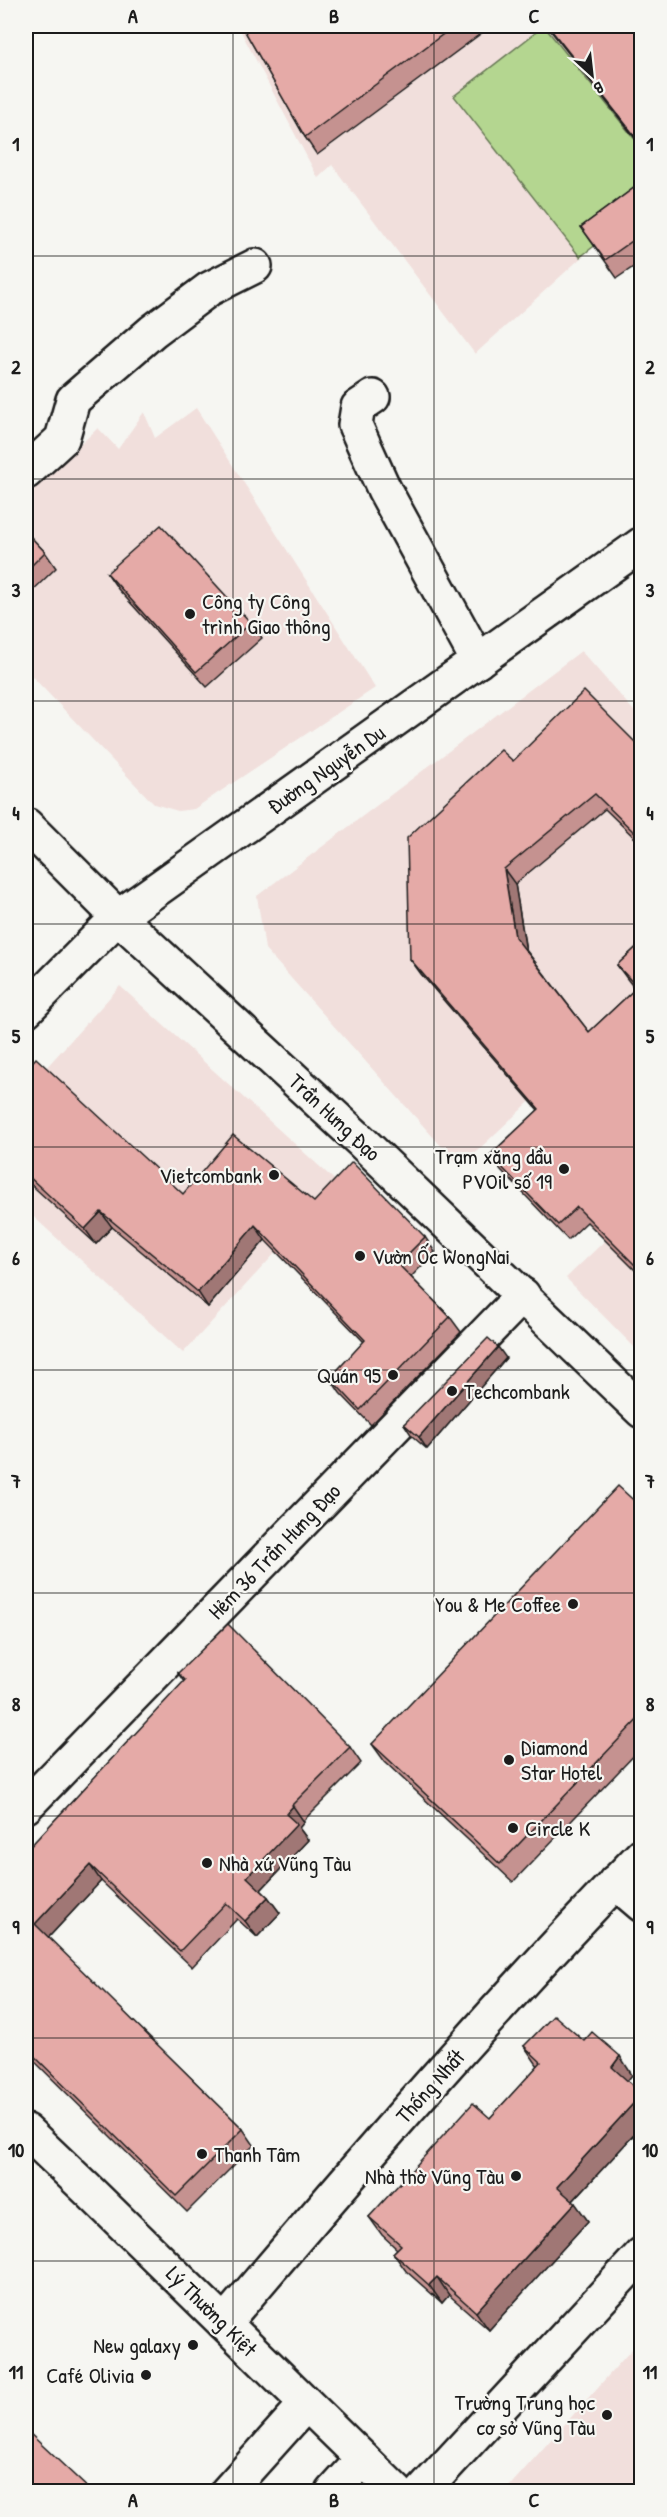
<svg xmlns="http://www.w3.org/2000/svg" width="667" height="2517" font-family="'Patrick Hand',sans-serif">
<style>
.built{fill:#f1dfdc}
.green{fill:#b4d690;stroke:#687956;stroke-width:1.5}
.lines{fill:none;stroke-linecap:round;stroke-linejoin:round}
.minor-casing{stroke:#1c1c1c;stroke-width:38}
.secondary-casing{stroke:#1c1c1c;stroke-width:38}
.minor{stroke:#f6f6f2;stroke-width:33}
.secondary{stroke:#f6f6f2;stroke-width:33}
.wall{fill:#c59290;stroke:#1c1c1c;stroke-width:1.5}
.shaded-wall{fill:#a07775;stroke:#1c1c1c;stroke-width:1.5}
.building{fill:#e5aaa7;stroke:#1c1c1c;stroke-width:1.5}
.grid{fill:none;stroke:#1c1c1c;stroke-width:1.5;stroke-opacity:0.55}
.poi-dot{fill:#1c1c1c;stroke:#f6f6f2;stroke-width:2}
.labels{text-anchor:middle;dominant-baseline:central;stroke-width:4.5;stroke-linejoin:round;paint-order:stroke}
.poi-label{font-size:22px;fill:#1c1c1c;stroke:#f6f6f2;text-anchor:end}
.street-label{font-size:22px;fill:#1c1c1c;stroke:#f6f6f2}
.neatline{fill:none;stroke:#1c1c1c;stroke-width:2}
.grid-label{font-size:20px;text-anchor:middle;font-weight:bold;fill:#1c1c1c}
</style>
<rect width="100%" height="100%" fill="#f6f6f2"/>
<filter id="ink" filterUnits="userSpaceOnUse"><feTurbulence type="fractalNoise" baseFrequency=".0167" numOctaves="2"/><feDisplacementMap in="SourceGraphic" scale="12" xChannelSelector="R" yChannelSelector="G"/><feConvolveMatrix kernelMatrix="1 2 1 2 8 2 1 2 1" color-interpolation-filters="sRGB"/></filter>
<g filter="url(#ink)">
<g class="built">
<polygon points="238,26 641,26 641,261 617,278 594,246 475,354 332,165 318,178"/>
<polygon points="196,408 375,688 194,809 178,811 154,804 26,670 26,597 56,568 26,534 26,495 98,428 118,449 144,412 155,438"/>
<polygon points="581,651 641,719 641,1053 613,1023 460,1167 265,949 257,896"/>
<polygon points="120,986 339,1184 183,1353 26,1210 26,1090"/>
<polygon points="641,1206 641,1354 566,1278"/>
<polygon points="641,2339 641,2491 505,2491"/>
</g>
<polygon class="green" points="544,26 641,147 641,210 580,257 454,96"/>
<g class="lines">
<g class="minor-casing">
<g id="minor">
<polyline points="373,397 358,407 355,425 384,489 478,661"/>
<polyline points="26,472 62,439 73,400 153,331 209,289 255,266"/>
<polyline points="26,1010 118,917 642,544"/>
<polyline points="26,1806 523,1295"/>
<polyline points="615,1882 642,1905"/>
<polyline points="26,2131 91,2193 397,2492"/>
<path d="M224 2323C359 2164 496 2005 642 1855"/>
<polyline points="422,2492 642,2254"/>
</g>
</g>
<g class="secondary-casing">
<g id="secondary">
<polyline points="26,825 118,917 361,1141 642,1411"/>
<polyline points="227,2492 306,2404"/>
<polyline points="333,2492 363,2459"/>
</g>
</g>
<use href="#minor" class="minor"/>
<use href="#secondary" class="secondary"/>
</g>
<g class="wall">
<polygon points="242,26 491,26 317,155 305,137"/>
<polygon points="547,26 642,26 642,147"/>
<polygon points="642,182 642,261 617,278 581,227"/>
<polygon points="26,532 45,552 56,568 26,597"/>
<polygon points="107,573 251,623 262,638 207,687 118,589"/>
<polygon points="642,749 642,845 605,809 515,884 526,950 589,1032 635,989 628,980 617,965 642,942 642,1277 587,1222 568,1240 501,1170 490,1155 538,1110 421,974 410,959 513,761"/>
<polygon points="26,1069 183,1194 314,1202 425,1237 435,1252 411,1277 450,1317 461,1332 371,1425 340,1393 330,1378 364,1342 265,1240 208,1307 112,1227 96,1244 26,1180"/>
<polygon points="506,1358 427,1449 412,1436 404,1424"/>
<polygon points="642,1508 642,1747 513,1882 385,1762 372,1744"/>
<polygon points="178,1673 350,1747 361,1763 303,1821 304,1822 299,1828 308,1840 261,1890 268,1897 280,1913 257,1937 237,1919 192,1967 101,1881 48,1938 243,2129 254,2145 187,2212 26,2053 26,1851 184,1682"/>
<polygon points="584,2041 632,2075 627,2081 642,2094 642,2126 573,2201 588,2221 489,2330 449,2295 442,2303 406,2271 393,2253 397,2249 382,2235 369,2217 490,2118 538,2066 524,2046"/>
</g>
<g class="shaded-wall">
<polygon points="504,869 515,884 526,952 515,937"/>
<polygon points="101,1212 112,1227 96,1244 85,1229"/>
<polygon points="255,1225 265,1240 208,1307 198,1292"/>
<polygon points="498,1347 506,1358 427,1449 419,1437"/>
<polygon points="293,1806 304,1822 299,1828 308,1840 258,1893 247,1877 286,1814"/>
<polygon points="90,1865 101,1881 46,1940 35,1924"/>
<polygon points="268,1897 280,1913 257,1937 245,1921"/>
<polygon points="620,2056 632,2075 624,2085 612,2067"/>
<polygon points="642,2094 642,2126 569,2205 557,2187"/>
<polygon points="575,2203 588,2221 489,2330 476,2312"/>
<polygon points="437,2277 449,2295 442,2303 429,2285"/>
</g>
<g class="building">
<polygon points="242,26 454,26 305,137"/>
<polygon points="548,26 642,26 642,145"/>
<polygon points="642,182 642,234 605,260 581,227"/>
<polygon points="161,525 251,623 196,672 107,573"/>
<polygon points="26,532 45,552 26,571"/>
<polygon points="584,691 642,749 642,840 595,794 504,869 515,937 589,1032 637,987 617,965 642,942 642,1272 577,1207 558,1225 490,1155 539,1109 410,959 407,838 501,750 513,761"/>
<polygon points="36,1058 183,1194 233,1135 314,1202 352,1162 425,1237 398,1264 450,1317 360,1410 330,1378 365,1340 255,1225 198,1292 101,1212 85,1229 26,1174 26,1069"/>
<polygon points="488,1338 498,1347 419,1437 404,1424"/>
<polygon points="618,1486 642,1508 642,1683 634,1690 642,1697 642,1715 500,1864 372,1744"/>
<polygon points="228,1624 350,1747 292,1805 293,1806 286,1814 297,1824 247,1877 268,1897 245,1921 226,1903 180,1951 90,1865 35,1924 243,2129 176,2196 26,2048 26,1851 185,1680 178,1673"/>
<polygon points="554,2015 584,2041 592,2032 620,2056 612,2067 642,2094 557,2187 575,2203 476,2312 437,2277 429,2285 393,2253 401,2245 369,2217 473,2103 490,2118 541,2062 524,2046"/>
<polygon points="26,2430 92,2492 26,2492"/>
<polygon points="642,2477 642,2492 627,2492"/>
</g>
</g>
<path class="grid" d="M233 26V2492M434 26V2492M26 256H642M26 479H642M26 701H642M26 924H642M26 1147H642M26 1370H642M26 1593H642M26 1816H642M26 2038H642M26 2261H642"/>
<g class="poi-dot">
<circle cx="190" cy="614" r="6"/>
<circle cx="564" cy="1169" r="6"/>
<circle cx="274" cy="1175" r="6"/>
<circle cx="360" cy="1256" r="6"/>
<circle cx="393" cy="1375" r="6"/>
<circle cx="452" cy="1391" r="6"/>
<circle cx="573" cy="1604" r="6"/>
<circle cx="509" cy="1760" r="6"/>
<circle cx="513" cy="1828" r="6"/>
<circle cx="207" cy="1863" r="6"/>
<circle cx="202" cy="2154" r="6"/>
<circle cx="516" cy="2176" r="6"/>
<circle cx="193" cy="2345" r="6"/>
<circle cx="146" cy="2375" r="6"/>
<circle cx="607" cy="2415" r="6"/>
</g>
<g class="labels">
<g class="poi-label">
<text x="202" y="601" text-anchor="start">Công ty Công<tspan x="202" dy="25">trình Giao thông</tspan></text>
<text x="552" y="1156">Trạm xăng dầu<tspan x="552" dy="25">PVOil số 19</tspan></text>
<text x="262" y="1175">Vietcombank</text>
<text x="372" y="1256" text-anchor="start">Vườn Ốc WongNai</text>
<text x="381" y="1375">Quán 95</text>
<text x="464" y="1391" text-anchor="start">Techcombank</text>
<text x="561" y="1604">You &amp; Me Coffee</text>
<text x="521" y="1747" text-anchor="start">Diamond<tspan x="521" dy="25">Star Hotel</tspan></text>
<text x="525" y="1828" text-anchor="start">Circle K</text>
<text x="219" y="1863" text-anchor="start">Nhà xứ Vũng Tàu</text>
<text x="214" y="2154" text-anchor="start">Thanh Tâm</text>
<text x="504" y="2176">Nhà thờ Vũng Tàu</text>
<text x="181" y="2345">New galaxy</text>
<text x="134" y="2375">Café Olivia</text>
<text x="595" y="2402">Trường Trung học<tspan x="595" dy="25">cơ sở Vũng Tàu</tspan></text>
</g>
<g class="street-label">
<text transform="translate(326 769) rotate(-35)">Đường Nguyễn Du</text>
<text transform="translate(335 1117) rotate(43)">Trần Hưng Đạo</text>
<text transform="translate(274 1551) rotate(-46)">Hẻm 36 Trần Hưng Đạo</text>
<text transform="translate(430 2086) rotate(-48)">Thống Nhất</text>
<text transform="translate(212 2311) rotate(45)">Lý Thường Kiệt</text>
</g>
</g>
<rect width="667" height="2517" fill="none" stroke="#f6f6f2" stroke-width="66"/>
<g transform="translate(592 75) rotate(153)" stroke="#f6f6f2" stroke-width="4.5" paint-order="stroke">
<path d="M0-4.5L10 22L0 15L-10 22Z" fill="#1c1c1c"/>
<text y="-9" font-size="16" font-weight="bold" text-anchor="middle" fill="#1c1c1c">B</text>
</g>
<rect x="33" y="33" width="601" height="2451" class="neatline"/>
<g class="grid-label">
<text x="133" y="23">A</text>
<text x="334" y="23">B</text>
<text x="534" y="23">C</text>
<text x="16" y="151">1</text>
<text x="650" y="151">1</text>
<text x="16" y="374">2</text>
<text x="650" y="374">2</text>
<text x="16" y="597">3</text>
<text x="650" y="597">3</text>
<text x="16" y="820">4</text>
<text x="650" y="820">4</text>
<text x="16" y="1043">5</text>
<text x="650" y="1043">5</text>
<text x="16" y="1265">6</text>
<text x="650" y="1265">6</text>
<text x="16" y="1488">7</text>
<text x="650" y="1488">7</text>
<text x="16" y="1711">8</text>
<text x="650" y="1711">8</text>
<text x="16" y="1934">9</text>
<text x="650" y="1934">9</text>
<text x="16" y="2157">10</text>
<text x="650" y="2157">10</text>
<text x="16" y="2379">11</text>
<text x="650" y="2379">11</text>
<text x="133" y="2507">A</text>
<text x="334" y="2507">B</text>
<text x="534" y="2507">C</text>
</g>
</svg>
